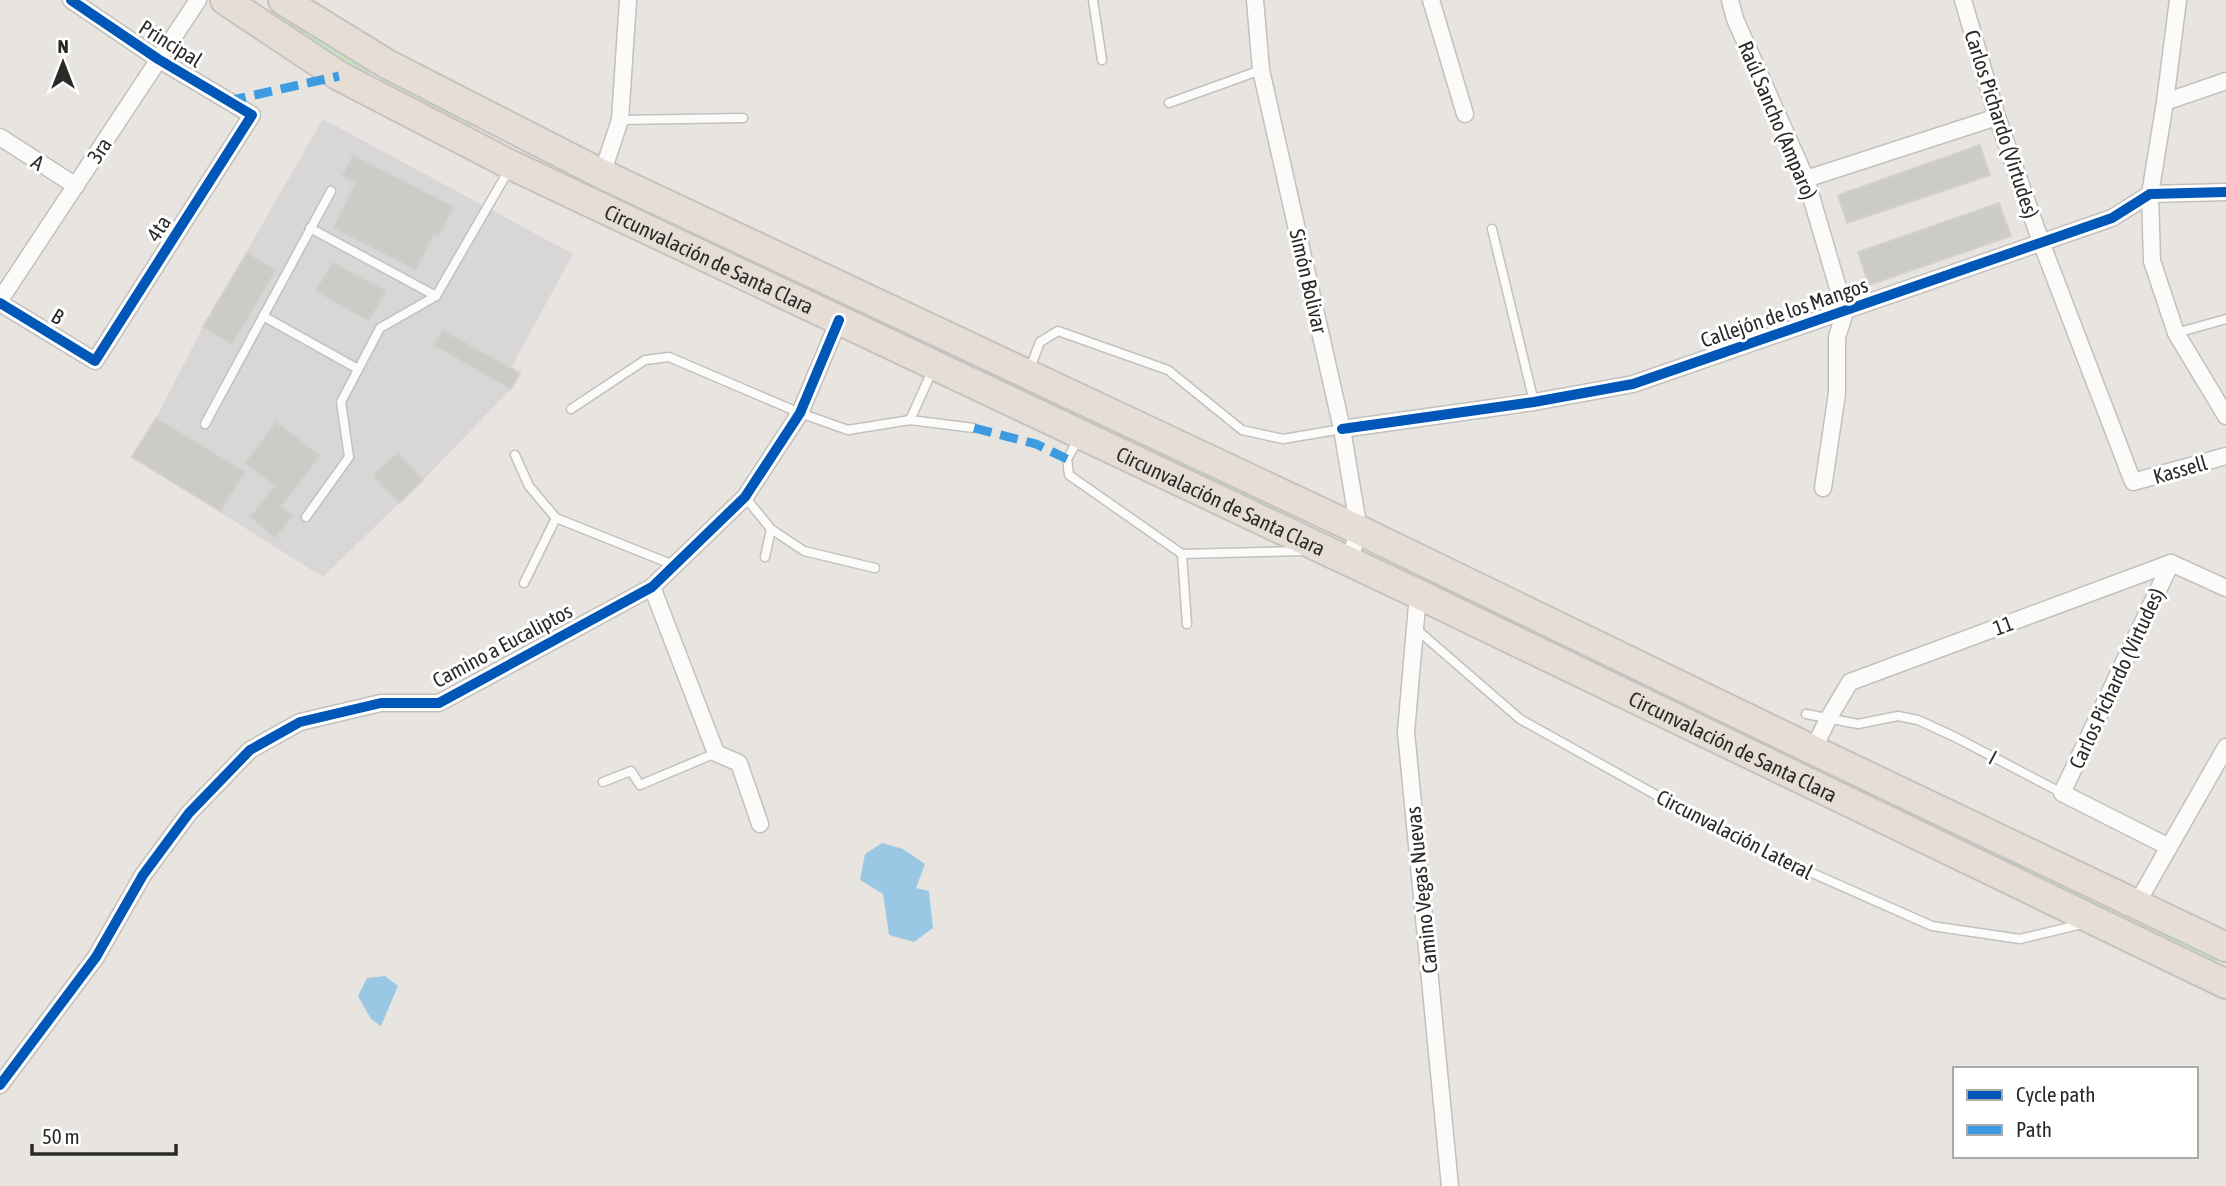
<svg xmlns="http://www.w3.org/2000/svg" width="2226" height="1186" font-family="'Asap Condensed',sans-serif">
<style>
.industrial{fill:#d9d6d7}
.green{fill:#c7e1bc}
.water{fill:#9ac8e4}
.building{fill:#cdcbc7;stroke:#d3d1cc;stroke-width:2}
.lines{fill:none;stroke-linecap:round;stroke-linejoin:round}
.lane-casing{stroke:#c1c1c0;stroke-width:11}
.street-casing{stroke:#c1c1c0;stroke-width:19}
.highway-casing{stroke:#c4c3c1;stroke-width:32}
.lane{stroke:#fcfbfa;stroke-width:8}
.street{stroke:#fcfbfa;stroke-width:16}
.highway{stroke:#e6ded5;stroke-width:28}
.quiet{stroke:#3d9ce1;stroke-width:9;stroke-dasharray:18 9;stroke-linecap:butt}
.cycleway-casing{stroke:#fff;stroke-width:15}
.cycleway{stroke:#0057b8;stroke-width:10}
.labels{text-anchor:middle;dominant-baseline:central;stroke-width:6;stroke-linejoin:round;paint-order:stroke}
.street-label{font-size:21px;fill:#2a2a2a;stroke:#fff}
</style>
<rect width="100%" height="100%" fill="#e8e5e0"/>
<polygon class="industrial" points="323,119 573,254 511,368 511,389 423,480 323,577 132,457 156,418 203,327"/>
<g class="green">
<polygon points="291,15 375,70 363,76 274,22"/>
<polygon points="384,77 474,124 465,132 375,83"/>
<polygon points="680,226 928,344 924,350 673,231"/>
<polygon points="942,348 1304,518 1287,524 935,353"/>
<polygon points="1416,569 2217,954 2218,965 1398,571"/>
</g>
<g class="water">
<polygon points="882,843 903,849 925,864 916,888 929,891 933,928 914,942 889,935 883,894 860,880 865,854"/>
<polygon points="385,976 398,986 381,1026 371,1019 358,996 367,978"/>
</g>
<g class="building">
<polygon points="1980,145 1990,175 1847,223 1838,195"/>
<polygon points="353,155 454,207 439,236 434,233 416,270 333,228 355,183 342,176"/>
<polygon points="1999,203 2011,236 1869,285 1858,252"/>
<polygon points="247,253 276,270 232,344 203,327"/>
<polygon points="332,262 386,291 369,321 316,291"/>
<polygon points="442,330 520,373 511,389 434,345"/>
<polygon points="156,418 245,472 220,511 132,457"/>
<polygon points="276,422 320,456 281,506 293,516 275,538 250,517 275,486 245,463"/>
<polygon points="398,453 423,480 399,503 373,475"/>
</g>
<g class="lines">
<g class="lane-casing">
<g id="lane">
<polyline points="1093,0 1102,60"/>
<polyline points="1169,103 1261,70"/>
<polyline points="620,120 743,118"/>
<polyline points="310,228 436,296"/>
<polyline points="1492,229 1534,402"/>
<polyline points="263,316 358,369"/>
<polyline points="2176,333 2226,319"/>
<polyline points="1029,371 1040,342 1058,331 1168,370 1242,430 1283,439 1342,429"/>
<polyline points="571,409 645,360 669,357 800,413 848,430 910,420 974,428"/>
<polyline points="910,420 933,369"/>
<polyline points="205,424 331,191"/>
<polyline points="1078,440 1067,459 1069,475 1182,554 1304,551"/>
<polyline points="515,455 529,486 556,518 676,566"/>
<polyline points="745,497 771,529 765,557"/>
<polyline points="306,517 349,457 341,402 380,328 436,296 510,168"/>
<polyline points="771,529 804,551 875,568"/>
<polyline points="1182,554 1187,624"/>
<polyline points="524,583 556,518"/>
<polyline points="1415,628 1520,719 1735,839 1932,926 2020,939 2082,924"/>
<polyline points="1806,714 1858,724 1898,716 1918,720 1955,737 2062,793"/>
<polyline points="603,782 631,771 640,785 716,753"/>
</g>
</g>
<g class="street-casing">
<g id="street">
<polyline points="1255,0 1261,70 1342,429 1359,530 1349,561"/>
<polyline points="1431,0 1465,114"/>
<polyline points="1730,0 1735,19 1806,179 1845,312 1837,337 1837,393 1823,488"/>
<polyline points="1963,0 1997,117 2041,242 2133,482 2226,456"/>
<polyline points="2178,0 2165,102 2150,194 2152,261 2176,333 2226,416"/>
<polyline points="2165,102 2226,81"/>
<polyline points="0,137 76,186"/>
<polyline points="602,174 620,120 628,0"/>
<polyline points="1806,179 1997,117"/>
<polyline points="0,300 198,0"/>
<polyline points="0,303 95,361 252,115 158,59 71,0"/>
<polyline points="1342,429 1534,402 1633,384 2112,218 2150,194 2226,192"/>
<polyline points="652,587 716,753 739,763 760,824"/>
<polyline points="1418,594 1406,732 1450,1186"/>
<polyline points="1813,750 1828,719 1850,682 2171,563 2226,588"/>
<polyline points="2169,847 2062,793 2171,563"/>
<polyline points="2136,905 2226,747"/>
<polyline points="0,1085 96,957 143,875 189,813 250,750 300,722 381,703 439,703 652,587 745,497 800,413 839,320"/>
</g>
</g>
<g class="highway-casing">
<g id="highway">
<path id="s1" d="M225 0 339 76 511 165 1418 594 2226 984"/>
<polyline points="283,0 387,64 602,174 1359,530 1813,750 2226,947"/>
</g>
</g>
<use href="#lane" class="lane"/>
<use href="#street" class="street"/>
<use href="#highway" class="highway"/>
<g class="quiet">
<polyline points="228,101 339,76"/>
<polyline points="974,428 1036,444 1067,459"/>
</g>
<g class="cycleway-casing">
<g id="cycleway">
<polyline points="0,303 95,361 252,115 158,59 71,0"/>
<polyline points="1342,429 1534,402 1633,384 2112,218 2150,194 2226,192"/>
<polyline points="0,1085 96,957 143,875 189,813 250,750 300,722 381,703 439,703 652,587 745,497 800,413 839,320"/>
</g>
</g>
<use href="#cycleway" class="cycleway"/>
</g>
<g class="labels">
<g class="street-label">
<text transform="translate(171 43) rotate(32)">Principal</text>
<text transform="translate(1778 120) rotate(67)">Raúl Sancho (Amparo)</text>
<text transform="translate(2002 124) rotate(72)">Carlos Pichardo (Virtudes)</text>
<text transform="translate(99 150) rotate(-57)">3ra</text>
<text transform="translate(38 162) rotate(32)">A</text>
<text transform="translate(158 228) rotate(-57)">4ta</text>
<text stroke="none"><textPath href="#s1" startOffset="550">Circunvalación de Santa Clara</textPath></text>
<text transform="translate(1309 281) rotate(77)">Simón Bolivar</text>
<text transform="translate(1784 312) rotate(-19)">Callejón de los Mangos</text>
<text transform="translate(58 316) rotate(31)">B</text>
<text transform="translate(2180 469) rotate(-16)">Kassell</text>
<text stroke="none"><textPath href="#s1" startOffset="1116">Circunvalación de Santa Clara</textPath></text>
<text transform="translate(2003 625) rotate(-20)">11</text>
<text transform="translate(502 645) rotate(-28)">Camino a Eucaliptos</text>
<text transform="translate(2116 678) rotate(-65)">Carlos Pichardo (Virtudes)</text>
<text stroke="none"><textPath href="#s1" startOffset="1684">Circunvalación de Santa Clara</textPath></text>
<text transform="translate(1993 757) rotate(28)">I</text>
<text transform="translate(1735 834) rotate(27)">Circunvalación Lateral</text>
<text transform="translate(1421 890) rotate(-96)">Camino Vegas Nuevas</text>
</g>
</g>
<rect x="1953" y="1067" width="245" height="91" fill="#ffffff" stroke="#aaaaaa" stroke-width="2"/>
<rect x="1967" y="1090" width="35" height="10" fill="#0057b8" stroke="#aaaaaa" stroke-width="2"/>
<text x="2016" y="1102" font-size="21" fill="#2a2a2a">Cycle path</text>
<rect x="1967" y="1125" width="35" height="10" fill="#3d9ce1" stroke="#aaaaaa" stroke-width="2"/>
<text x="2016" y="1137" font-size="21" fill="#2a2a2a">Path</text>
<g transform="translate(63 63)" stroke="#ffffff" stroke-width="5" paint-order="stroke">
<path d="M0-5L12 26L0 18L-12 26Z" fill="#2a2a2a"/>
<text y="-10" font-size="19" font-weight="bold" text-anchor="middle" fill="#2a2a2a">N</text>
</g>
<path d="M32 1144v10h144v-10" fill="none" stroke="#2a2a2a" stroke-width="3.5"/>
<text x="42" y="1144" font-size="21" fill="#2a2a2a" stroke="#ffffff" stroke-width="5" paint-order="stroke">50 m</text>
</svg>
